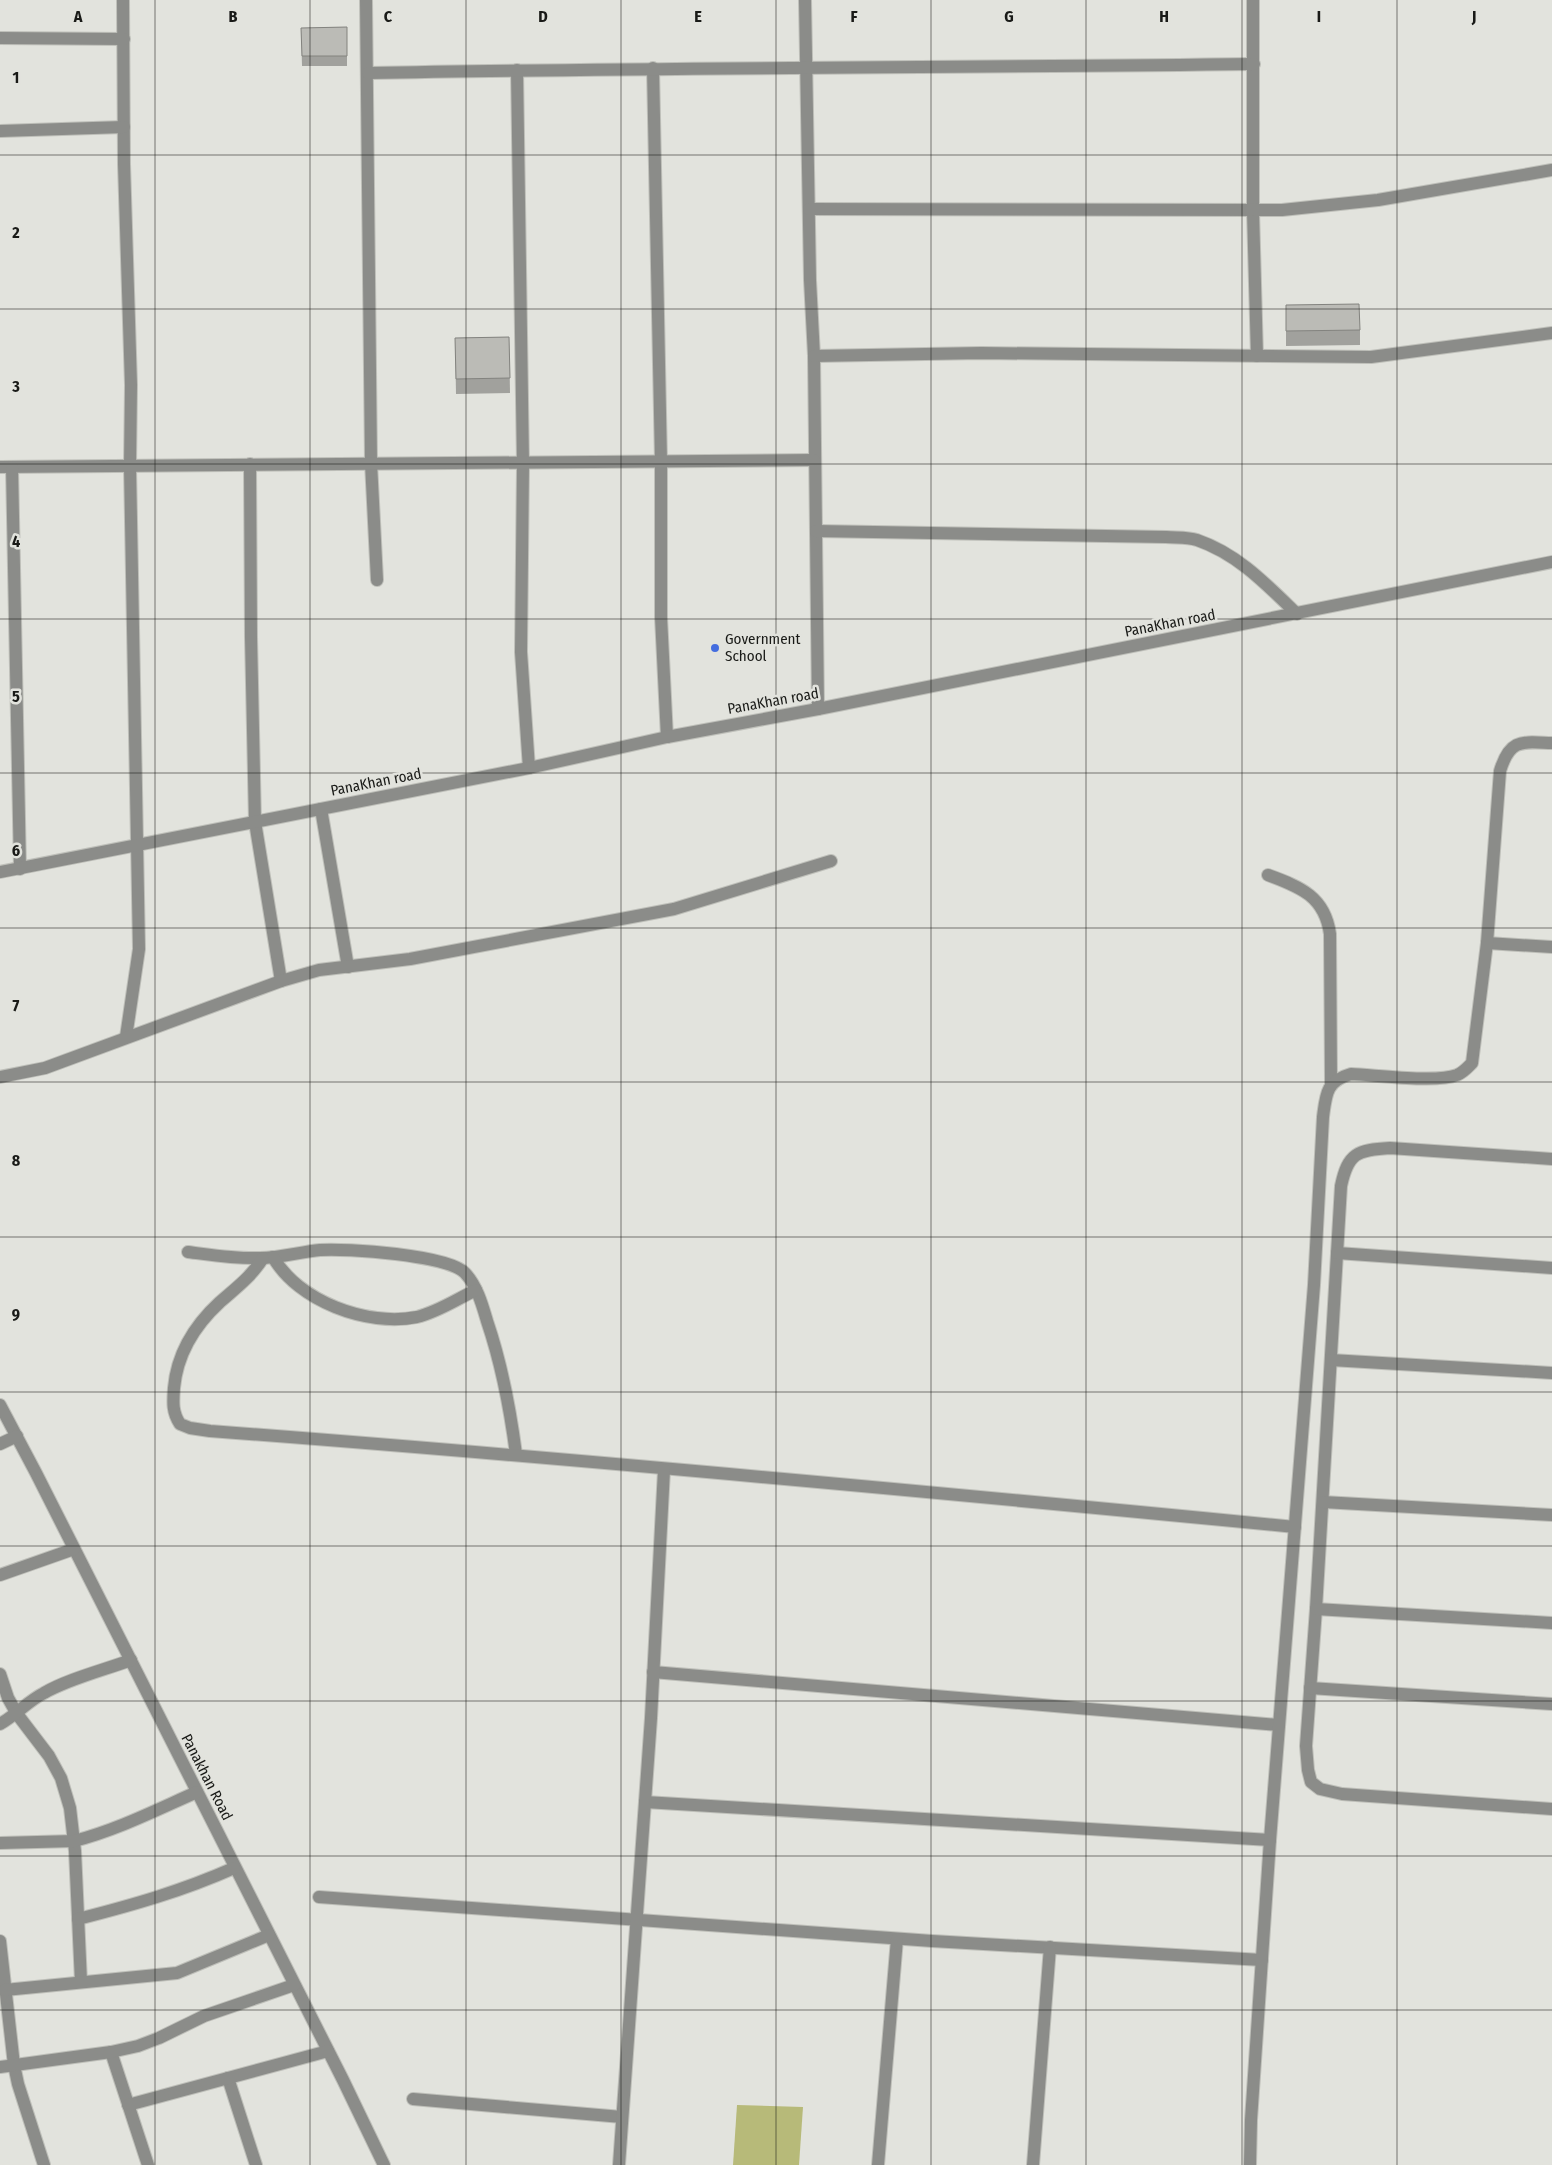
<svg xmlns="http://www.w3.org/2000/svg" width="1552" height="2165" font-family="'Fira Sans Condensed',sans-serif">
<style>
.green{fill:#b7ba79}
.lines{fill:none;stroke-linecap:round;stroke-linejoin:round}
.minor-casing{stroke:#bebfb9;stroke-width:14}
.minor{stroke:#8b8c89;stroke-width:12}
.wall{fill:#a1a19d}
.building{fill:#bbbbb6;stroke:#83837f}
.grid{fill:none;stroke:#191a17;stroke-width:1;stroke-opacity:0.55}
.poi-dot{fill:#446ddf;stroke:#e2e3dd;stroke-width:2}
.labels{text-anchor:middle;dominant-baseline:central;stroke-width:5;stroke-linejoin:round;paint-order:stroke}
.street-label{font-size:15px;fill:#191a17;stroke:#e2e3dd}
.poi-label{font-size:15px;fill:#191a17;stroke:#e2e3dd;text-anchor:start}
.grid-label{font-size:16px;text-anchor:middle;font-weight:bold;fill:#191a17;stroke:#e2e3dd;stroke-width:5;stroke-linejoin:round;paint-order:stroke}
</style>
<rect width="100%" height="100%" fill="#e2e3dd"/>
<polygon class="green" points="737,2105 803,2107 799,2165 733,2165"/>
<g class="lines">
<g class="minor-casing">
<g id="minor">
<polyline points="123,0 124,164 131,385 130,467 139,949 126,1037"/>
<polyline points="366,0 371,463 377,580"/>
<polyline points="805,0 810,280 814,356 818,709"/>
<polyline points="1253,0 1253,211 1257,356"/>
<polyline points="0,38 124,39"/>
<polyline points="653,68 661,462 661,617 667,737"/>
<polyline points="517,70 523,464 521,652 529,768"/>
<path d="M368 73C663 67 959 68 1254 64"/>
<polyline points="0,131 124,127"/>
<polyline points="809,209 1282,210 1378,200 1552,170"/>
<polyline points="814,356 981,353 1371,357 1552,333"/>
<polyline points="250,464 251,637 255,822 281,981"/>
<polyline points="0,467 814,460"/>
<polyline points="12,467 20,869"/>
<path d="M816 531 1166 537C1176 538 1187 537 1197 540 1238 554 1267 585 1297 614"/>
<polyline points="321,809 348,967"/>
<polyline points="0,872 529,768 667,737 818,709 1552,562"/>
<path d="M1268 875C1301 887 1325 897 1330 934L1331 1083"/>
<polyline points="1487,943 1552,947"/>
<polyline points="0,1077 45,1068 281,981 319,970 410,959 674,909 831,861"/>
<path d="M1552 1159 1390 1148C1357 1150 1348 1153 1341 1186L1316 1609 1306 1746 1308 1770 1311 1782 1320 1789 1342 1794 1552 1809"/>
<path d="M188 1252C212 1255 235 1259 260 1258 280 1258 300 1252 320 1250 346 1248 448 1255 465 1273 477 1286 482 1304 487 1321 502 1365 510 1408 516 1454"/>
<polyline points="1337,1253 1552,1268"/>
<path d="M273 1257C298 1301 367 1327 417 1317 438 1312 457 1299 476 1290"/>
<path d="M263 1258C251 1277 236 1288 220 1302 195 1325 177 1354 174 1388 173 1402 172 1412 180 1424L190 1428 210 1431C572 1458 934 1492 1295 1527"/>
<polyline points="1331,1360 1552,1373"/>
<polyline points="0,1405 36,1473 343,2080 384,2165"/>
<polyline points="0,1444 17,1436"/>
<polyline points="1323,1502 1552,1515"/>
<polyline points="0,1575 74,1549"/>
<polyline points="1316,1609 1552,1623"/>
<polyline points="653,1672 1279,1725"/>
<polyline points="0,1674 8,1698 17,1714 49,1756 61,1778 70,1808 75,1851 81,1982"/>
<polyline points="1310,1688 1552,1704"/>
<path d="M0 1724C16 1715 28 1701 44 1693 68 1679 104 1670 131 1660"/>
<polyline points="645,1802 1270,1840"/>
<path d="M0 1843 74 1841C117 1830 156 1810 197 1792"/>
<polyline points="319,1897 932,1941 1262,1960"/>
<path d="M78 1919C133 1905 182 1891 234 1868"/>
<polyline points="0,1941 14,2065 18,2084 44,2165"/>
<polyline points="5,1990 177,1973 269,1935"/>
<polyline points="111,2052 148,2165"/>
<polyline points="0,2067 111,2052 138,2046 159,2038 204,2016 294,1985"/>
<polyline points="228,2078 256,2165"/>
<polyline points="413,2099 622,2117"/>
<polyline points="128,2105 328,2051"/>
<polyline points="619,2165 651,1718 664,1470"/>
<polyline points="878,2165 897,1939"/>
<polyline points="1033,2165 1050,1947"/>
<path d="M1250 2165 1251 2120 1270 1840 1314 1285 1323 1117C1326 1094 1326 1081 1351 1074 1376 1075 1436 1083 1457 1075 1464 1072 1467 1068 1472 1063L1487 943 1500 771C1510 738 1522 742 1552 743"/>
</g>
</g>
<use href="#minor" class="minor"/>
</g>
<g class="wall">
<polygon points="347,27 347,66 302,66 301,28"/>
<polygon points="1286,305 1360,330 1360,345 1286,346"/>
<polygon points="509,337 510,393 456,394 455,338"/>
</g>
<g class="building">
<polygon points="347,27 347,56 302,56 301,28"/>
<polygon points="1359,304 1360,330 1286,331 1286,305"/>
<polygon points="509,337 510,378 456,379 455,338"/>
</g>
<path class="grid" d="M155 0V2165M310 0V2165M466 0V2165M621 0V2165M776 0V2165M931 0V2165M1086 0V2165M1242 0V2165M1397 0V2165M0 155H1552M0 309H1552M0 464H1552M0 619H1552M0 773H1552M0 928H1552M0 1082H1552M0 1237H1552M0 1392H1552M0 1546H1552M0 1701H1552M0 1856H1552M0 2010H1552"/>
<circle class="poi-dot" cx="715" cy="648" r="5"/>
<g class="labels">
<g class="street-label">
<text transform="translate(1170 623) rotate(-11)">PanaKhan road</text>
<text transform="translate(773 701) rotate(-10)">PanaKhan road</text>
<text transform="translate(376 782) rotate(-11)">PanaKhan road</text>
<text transform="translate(207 1777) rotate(63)">Panakhan Road</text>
</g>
<g class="poi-label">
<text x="725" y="639">Government<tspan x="725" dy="17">School</tspan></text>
</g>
</g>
<g class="grid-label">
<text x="78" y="22">A</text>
<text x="233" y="22">B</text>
<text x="388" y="22">C</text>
<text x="543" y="22">D</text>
<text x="698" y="22">E</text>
<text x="854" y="22">F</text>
<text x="1009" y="22">G</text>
<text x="1164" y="22">H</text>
<text x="1319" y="22">I</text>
<text x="1474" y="22">J</text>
<text x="16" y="83">1</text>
<text x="16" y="238">2</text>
<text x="16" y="392">3</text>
<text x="16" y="547">4</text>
<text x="16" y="702">5</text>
<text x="16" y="856">6</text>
<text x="16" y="1011">7</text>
<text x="16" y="1166">8</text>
<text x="16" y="1320">9</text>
</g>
</svg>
